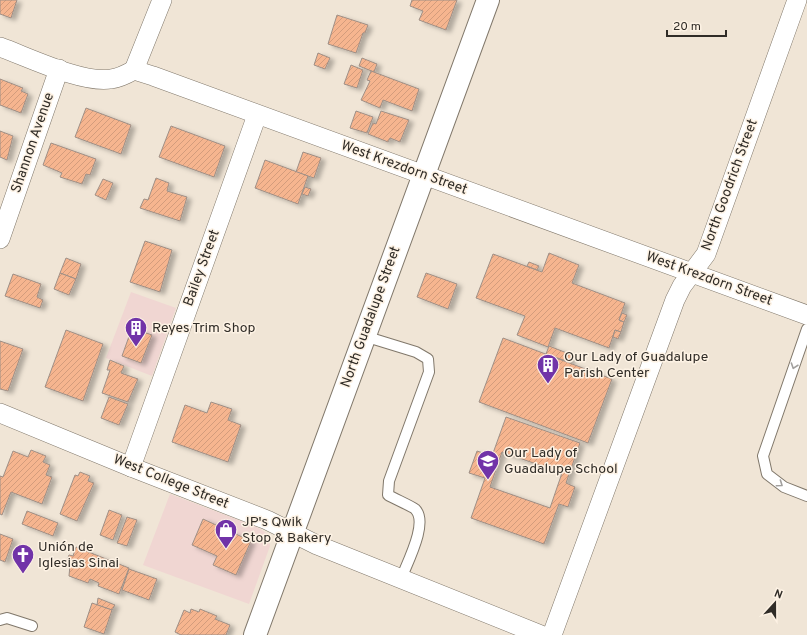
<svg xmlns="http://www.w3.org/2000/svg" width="807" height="635" font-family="Overpass,sans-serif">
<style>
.commercial{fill:#f0d6d2}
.building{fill:url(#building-hatch);stroke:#9e8f86;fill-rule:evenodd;filter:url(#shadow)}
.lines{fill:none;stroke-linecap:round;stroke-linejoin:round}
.lane-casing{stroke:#81786b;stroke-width:12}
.street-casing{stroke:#81786b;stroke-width:20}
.secondary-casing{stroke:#81786b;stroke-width:24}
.lane{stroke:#fff;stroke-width:10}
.street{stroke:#fff;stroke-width:19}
.secondary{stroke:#fff;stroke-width:22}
.oneway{stroke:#a2a09e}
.labels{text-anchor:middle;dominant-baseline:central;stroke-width:3;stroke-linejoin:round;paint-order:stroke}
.street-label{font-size:14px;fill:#302c27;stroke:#fdf2e4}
.poi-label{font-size:14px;fill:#302c27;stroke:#fdf2e4;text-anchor:start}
</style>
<defs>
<pattern id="building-hatch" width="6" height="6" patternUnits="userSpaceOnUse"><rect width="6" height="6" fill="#f6b58f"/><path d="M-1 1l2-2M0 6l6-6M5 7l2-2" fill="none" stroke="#d39c7b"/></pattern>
<filter id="shadow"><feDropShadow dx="4.5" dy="2.5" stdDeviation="2" flood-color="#0004"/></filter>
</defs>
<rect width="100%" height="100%" fill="#f0e5d6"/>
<g class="commercial">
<polygon points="131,292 176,308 152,376 106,358"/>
<polygon points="170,494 257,527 268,534 270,546 249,604 143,565"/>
</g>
<g class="building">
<polygon points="0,0 17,0 11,18 0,14"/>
<polygon points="412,0 457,0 446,30 419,20 423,11 410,6"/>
<polygon points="337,15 368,25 365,33 363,33 356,53 328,44"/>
<polygon points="318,53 330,58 325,69 314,65"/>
<polygon points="362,58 377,64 374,72 359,66"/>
<polygon points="351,65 363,70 357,88 344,84"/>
<polygon points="371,71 419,89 412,111 383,100 380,108 361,100 370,81 367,80"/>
<polygon points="0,79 23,88 21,91 28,94 21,113 0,105"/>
<polygon points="86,108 131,125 121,154 75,137"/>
<polygon points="356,111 373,117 367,133 350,128"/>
<polygon points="381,111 409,120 400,142 390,138 388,142 368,134 373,123 376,124"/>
<polygon points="171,126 225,146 214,177 159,157"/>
<polygon points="0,131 13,136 7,160 0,157"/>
<polygon points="51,143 96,159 90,175 86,174 82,184 60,177 62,173 43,165"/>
<polygon points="303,152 321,158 314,178 296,172"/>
<polygon points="265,160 308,176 298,204 255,188"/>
<polygon points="156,178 169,183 167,191 187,197 180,221 140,208 144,199 148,200"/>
<polygon points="103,179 113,183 106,200 95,195"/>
<polygon points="305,187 311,189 308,196 302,194"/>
<polygon points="145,241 172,250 160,292 130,282"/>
<polygon points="549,253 579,265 572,283 625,303 619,320 624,322 621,332 615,330 609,348 555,328 548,347 517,335 525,316 476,298 493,254 542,272"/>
<polygon points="66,258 81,264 76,279 60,273"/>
<polygon points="529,262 539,266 537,270 527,266"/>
<polygon points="60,273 76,279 69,295 54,289"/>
<polygon points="426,273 457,284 448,309 417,297"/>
<polygon points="13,274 41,284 37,297 43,300 40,308 5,296"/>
<polygon points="622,313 627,315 624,322 619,320"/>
<polygon points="132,328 152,335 141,363 122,356"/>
<polygon points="66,330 103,344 83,401 45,387"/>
<polygon points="615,330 621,332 618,339 613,337"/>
<polygon points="503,338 612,379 588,443 479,402"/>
<polygon points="0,341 23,349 8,391 0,389"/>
<polygon points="549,346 572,355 569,362 546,354"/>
<polygon points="110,360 124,366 121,373 138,379 128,402 102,393 110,370 107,370"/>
<polygon points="109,397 128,404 119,425 101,418"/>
<polygon points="211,402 232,409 228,420 241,425 228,462 172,442 185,405 207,413"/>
<path d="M506 417 580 443 566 483 575 487 568 507 559 504 544 544 471 518 485 478 469 473 477 451 492 456ZM502 452 562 473 550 508 490 487Z"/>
<polygon points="31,450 46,456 43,462 50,465 46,475 52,477 42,504 11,492 2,515 0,514 0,476 3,477 13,451 28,457"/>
<polygon points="80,472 90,476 88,481 94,483 77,521 60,514 75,475 78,476"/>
<polygon points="109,510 122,515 113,540 100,535"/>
<polygon points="27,511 58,523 53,536 22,524"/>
<polygon points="127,517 137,520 127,546 117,543"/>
<polygon points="203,519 251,541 236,575 213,565 217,556 192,545"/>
<polygon points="0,534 13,539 5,562 0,560"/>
<polygon points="76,547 129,568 119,594 98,586 99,583 90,579 88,583 69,576 70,565 66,563 69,555 73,556"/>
<polygon points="129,569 157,579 149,600 122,590"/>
<polygon points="98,598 115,605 112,610 97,605"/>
<polygon points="92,603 112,610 104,634 84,627"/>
<polygon points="191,609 199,612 200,609 217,616 215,619 230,625 226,635 181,635 175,632 184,610 190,613"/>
</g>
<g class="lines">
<g class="lane-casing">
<g id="lane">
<polyline points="807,329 763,456 767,474 784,487 807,496"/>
<path d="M364 336 416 352 428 359 429 372 389 481 388 495C393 498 413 507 415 509 429 522 407 563 401 579"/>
<polyline points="0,620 7,618 32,626"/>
</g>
</g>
<g class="street-casing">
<g id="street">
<path d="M0 47C28 57 83 84 111 79 120 78 127 74 134 70L153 76 807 315"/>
<polyline points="134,70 162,0"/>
<polyline points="0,239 59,69"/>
<polyline points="0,413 131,467 267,520 317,545 541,635"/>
<polyline points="131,467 257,115"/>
<polyline points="552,635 675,300 682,286 706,254 797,0"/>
</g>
</g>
<g class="secondary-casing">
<polyline id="secondary" points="255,635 488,0"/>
</g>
<use href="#lane" class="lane"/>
<use href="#street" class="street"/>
<use href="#secondary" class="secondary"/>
</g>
<defs><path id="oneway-chevron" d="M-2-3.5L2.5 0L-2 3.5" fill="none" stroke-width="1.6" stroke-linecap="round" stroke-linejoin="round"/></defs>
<g class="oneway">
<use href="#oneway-chevron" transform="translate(794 366) rotate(109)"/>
<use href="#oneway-chevron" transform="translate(780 484) rotate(35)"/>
</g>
<defs>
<g id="building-pin" transform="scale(1.15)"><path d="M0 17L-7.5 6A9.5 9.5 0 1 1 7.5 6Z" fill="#7133a8" stroke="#fdf2e4"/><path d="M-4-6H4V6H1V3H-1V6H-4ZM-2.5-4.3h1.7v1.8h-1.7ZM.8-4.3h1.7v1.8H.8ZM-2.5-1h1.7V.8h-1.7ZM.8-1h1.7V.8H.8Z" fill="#fff"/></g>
<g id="school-pin" transform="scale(1.15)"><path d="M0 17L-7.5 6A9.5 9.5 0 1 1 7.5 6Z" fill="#7133a8" stroke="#fdf2e4"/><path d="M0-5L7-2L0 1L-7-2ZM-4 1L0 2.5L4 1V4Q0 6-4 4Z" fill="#fff"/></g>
<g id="shop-pin" transform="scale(1.15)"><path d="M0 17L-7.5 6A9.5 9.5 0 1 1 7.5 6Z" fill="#7133a8" stroke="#fdf2e4"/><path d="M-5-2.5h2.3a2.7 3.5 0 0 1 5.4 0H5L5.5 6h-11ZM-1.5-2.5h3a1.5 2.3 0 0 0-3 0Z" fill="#fff"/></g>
<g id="church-pin" transform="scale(1.15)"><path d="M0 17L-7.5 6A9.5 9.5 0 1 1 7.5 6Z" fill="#7133a8" stroke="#fdf2e4"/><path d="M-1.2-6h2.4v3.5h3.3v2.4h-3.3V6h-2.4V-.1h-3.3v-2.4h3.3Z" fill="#fff"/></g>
</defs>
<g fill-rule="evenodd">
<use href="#building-pin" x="136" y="328"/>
<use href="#building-pin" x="548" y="365"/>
<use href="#school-pin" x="488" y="461"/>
<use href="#shop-pin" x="226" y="530"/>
<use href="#church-pin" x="23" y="555"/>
</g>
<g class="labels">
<g class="street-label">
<text transform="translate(33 143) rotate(-71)">Shannon Avenue</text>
<text transform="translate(404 168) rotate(20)">West Krezdorn Street</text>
<text transform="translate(730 185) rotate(-70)">North Goodrich Street</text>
<text transform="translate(202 268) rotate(-70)">Bailey Street</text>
<text transform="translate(709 279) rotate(20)">West Krezdorn Street</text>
<text transform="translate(371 317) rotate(-70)">North Guadalupe Street</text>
<text transform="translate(171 482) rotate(22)">West College Street</text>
</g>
<g class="poi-label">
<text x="152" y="328">Reyes Trim Shop</text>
<text x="564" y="357">Our Lady of Guadalupe<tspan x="564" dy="16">Parish Center</tspan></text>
<text x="504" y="453">Our Lady of<tspan x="504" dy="16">Guadalupe School</tspan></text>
<text x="242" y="522">JP's Qwik<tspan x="242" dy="16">Stop &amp; Bakery</tspan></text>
<text x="38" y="547">Unión de<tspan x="38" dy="16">Iglesias Sinai</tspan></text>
</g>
</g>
<g transform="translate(775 603) rotate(21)" stroke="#fdf2e4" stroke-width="3" paint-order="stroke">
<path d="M0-3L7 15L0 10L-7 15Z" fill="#302c27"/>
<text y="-6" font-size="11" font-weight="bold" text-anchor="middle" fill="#302c27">N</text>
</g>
<path d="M667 30v6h59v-6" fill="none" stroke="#302c27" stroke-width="2"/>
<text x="673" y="30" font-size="12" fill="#302c27" stroke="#fdf2e4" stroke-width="3" paint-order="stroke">20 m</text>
</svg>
